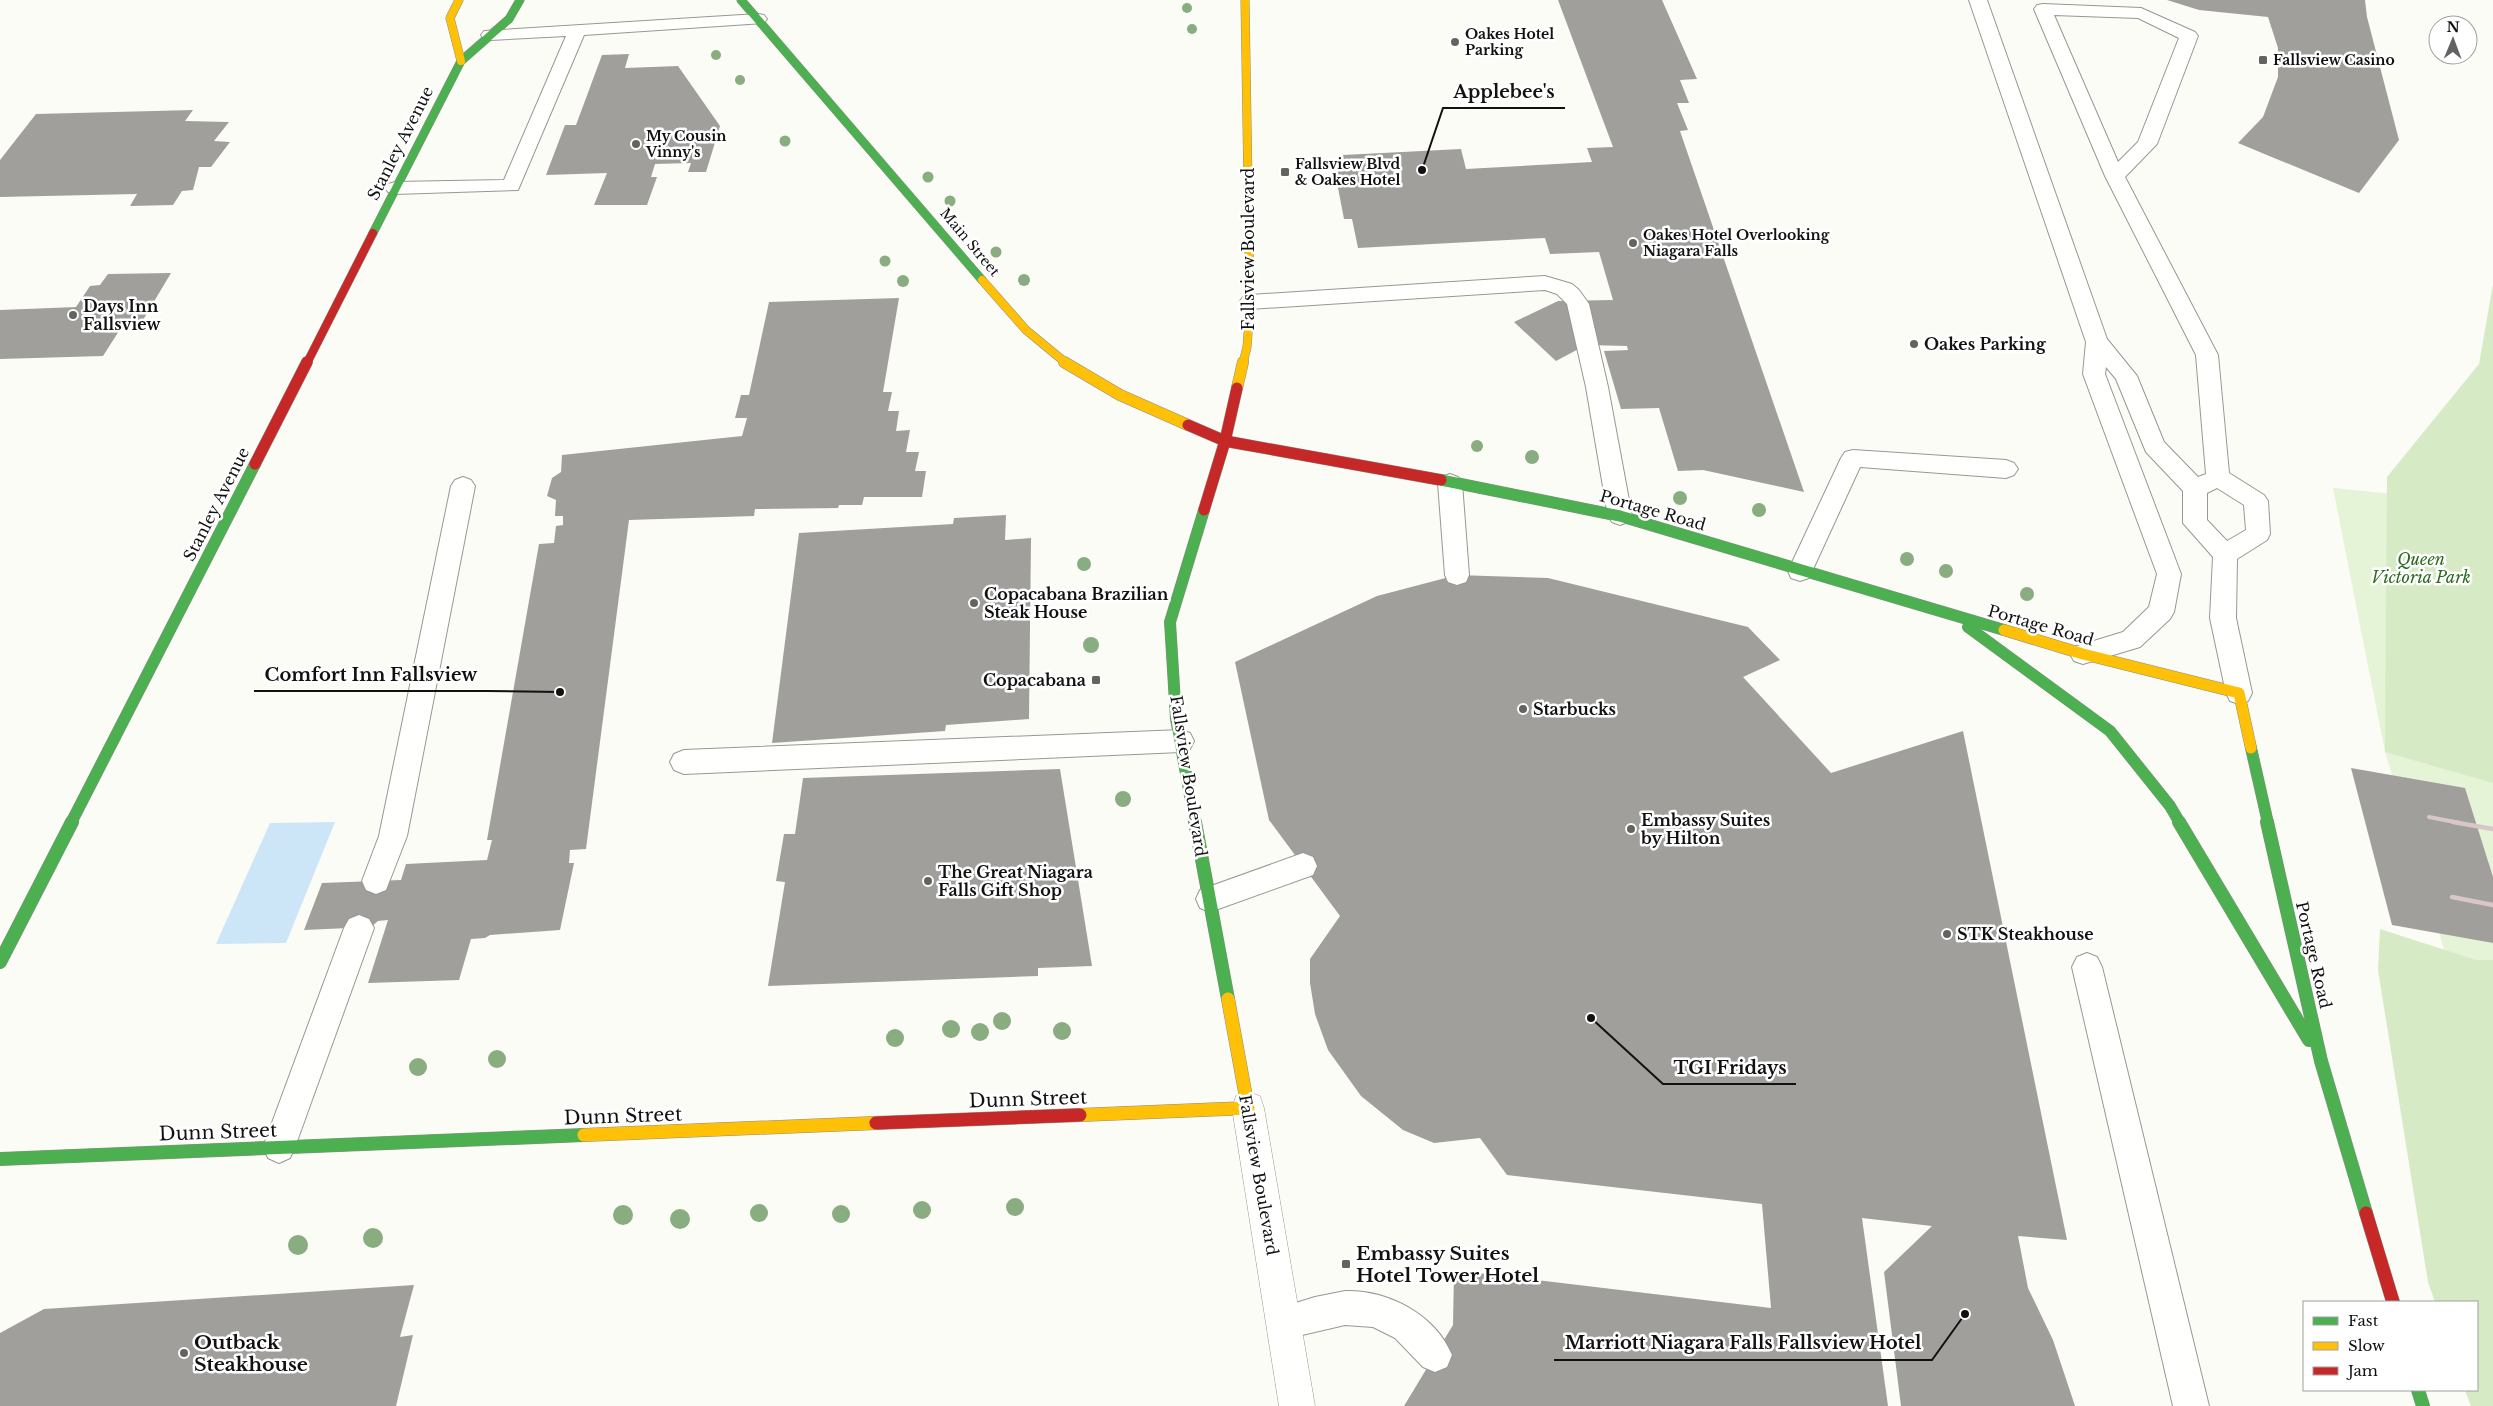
<svg xmlns="http://www.w3.org/2000/svg" width="2493" height="1406" font-family="'Libre Baskerville',serif">
<style>
.green{fill:#e5f3d7}
.forest{fill:#d5eac5}
.water{fill:#cde6f7}
.building{fill:#a19f9c}
.lines{fill:none;stroke-linecap:round;stroke-linejoin:round}
.lane-casing{stroke:#979795;stroke-width:2}
.street-casing{stroke:#979795;stroke-width:1}
.fast-far2-casing{stroke:#8d8d8b;stroke-width:9}
.fast-far1-casing{stroke:#8d8d8b;stroke-width:12}
.fast-casing{stroke:#8d8d8b;stroke-width:14}
.slow-far2-casing{stroke:#8d8d8b;stroke-width:9}
.slow-far1-casing{stroke:#8d8d8b;stroke-width:12}
.slow-casing{stroke:#8d8d8b;stroke-width:14}
.jam-far2-casing{stroke:#8d8d8b;stroke-width:9}
.jam-far1-casing{stroke:#8d8d8b;stroke-width:12}
.jam-casing{stroke:#8d8d8b;stroke-width:14}
.lane{fill:#fffffe;fill-rule:evenodd}
.street{fill:#fffffe;fill-rule:evenodd}
.fast-far2{stroke:#4caf50;stroke-width:8}
.fast-far1{stroke:#4caf50;stroke-width:11}
.fast{stroke:#4caf50;stroke-width:13}
.slow-far2{stroke:#ffc107;stroke-width:8}
.slow-far1{stroke:#ffc107;stroke-width:11}
.slow{stroke:#ffc107;stroke-width:13}
.jam-far2{stroke:#c62828;stroke-width:8}
.jam-far1{stroke:#c62828;stroke-width:11}
.jam{stroke:#c62828;stroke-width:13}
.rail-far1{stroke:#d9c6c6;stroke-width:4}
.rail{stroke:#d9c6c6;stroke-width:4.5}
.tree{fill:#89ac80}
.poi-dot{fill:#636362;stroke:#fff;stroke-width:2}
.labels{text-anchor:middle;dominant-baseline:central;stroke-width:5;stroke-linejoin:round;paint-order:stroke}
.far-poi-label{font-size:14px;font-weight:bold;fill:#111;stroke:#fff;text-anchor:start}
.far-street-label{font-size:14px;fill:#111;stroke:#fff}
.street-label{font-size:16px;fill:#111;stroke:#fff}
.poi-label{font-size:16px;font-weight:bold;fill:#111;stroke:#fff;text-anchor:start}
.park-label{font-size:16px;font-style:italic;fill:#2b6a1f;stroke:#fff}
.near-street-label{font-size:19px;fill:#111;stroke:#fff}
.near-poi-label{font-size:19px;font-weight:bold;fill:#111;stroke:#fff;text-anchor:start}
.leader{fill:none;stroke:#111;stroke-width:2}
.callout-dot{fill:#111;stroke:#fff;stroke-width:2}
.callout-label{font-size:18px;text-anchor:middle;font-weight:bold;fill:#111;stroke:#fff;stroke-width:5;stroke-linejoin:round;paint-order:stroke}
</style>
<rect width="100%" height="100%" fill="#fcfcf7"/>
<polygon class="green" points="2493,391 2493,1113 2385,752 2333,488 2413,496"/>
<g class="forest">
<polygon points="2493,284 2493,783 2385,752 2387,477 2479,364"/>
<polygon points="2380,929 2476,960 2493,960 2493,1406 2471,1406 2465,1390 2477,1390 2477,1302 2435,1302 2428,1282 2378,970"/>
</g>
<polygon class="water" points="335,822 286,943 216,944 270,823"/>
<g class="building">
<polygon points="1558,0 1662,0 1697,79 1680,80 1689,103 1677,103 1688,130 1680,131 1804,492 1703,470 1678,471 1659,408 1621,409 1604,351 1628,350 1627,346 1586,345 1556,361 1514,322 1558,301 1613,300 1599,252 1550,254 1545,238 1358,248 1352,219 1344,219 1333,162 1344,161 1343,155 1461,149 1466,169 1592,162 1587,148 1613,147"/>
<polygon points="2167,0 2365,0 2367,17 2399,140 2359,193 2238,143 2263,117 2278,77 2278,48 2268,17 2199,10"/>
<polygon points="629,54 625,68 678,66 720,126 706,172 688,172 691,163 655,164 651,177 657,177 647,205 594,205 607,173 546,175 565,125 576,125 602,55"/>
<polygon points="193,110 185,121 229,122 214,141 230,142 211,167 199,167 193,190 182,191 173,205 130,206 137,194 0,197 0,160 36,114"/>
<polygon points="171,273 143,320 126,320 103,356 0,359 0,310 76,307 90,286 100,285 108,274"/>
<polygon points="899,298 883,392 892,392 888,411 899,411 896,431 910,430 906,452 919,452 915,471 926,471 922,497 864,497 862,505 839,505 838,508 755,509 754,516 629,520 586,849 570,850 569,863 574,863 560,930 490,935 485,938 471,939 459,980 368,983 388,920 378,921 371,927 304,930 322,883 401,880 406,864 487,860 492,840 487,840 539,544 554,543 556,526 563,525 563,516 555,516 556,500 547,496 552,478 561,472 562,455 742,436 747,418 735,418 741,395 749,395 769,302"/>
<polygon points="1006,515 1005,540 1031,538 1029,719 946,725 945,731 772,743 799,533 953,524 954,518"/>
<polygon points="1457,575 1548,578 1748,627 1780,660 1743,677 1831,773 1963,731 2067,1240 2018,1236 2028,1288 2053,1340 2075,1406 1901,1406 1884,1272 1932,1226 1862,1218 1888,1406 1404,1406 1453,1325 1454,1270 1771,1308 1762,1204 1507,1175 1480,1138 1434,1143 1403,1130 1361,1096 1328,1050 1315,1014 1310,983 1310,959 1340,916 1269,820 1235,662 1377,596"/>
<polygon points="2351,768 2465,788 2493,877 2493,943 2392,925"/>
<polygon points="1060,769 1092,966 1038,968 1038,976 768,986 785,882 776,881 784,834 795,834 803,778"/>
<polygon points="414,1285 400,1337 413,1335 396,1406 0,1406 0,1333 44,1309"/>
</g>
<g class="lines">
<g class="lane-casing">
<g id="lane">
<path d="M1969 0H1987L2107 339 2137 376 2164 442 2198 477 2206 474 2196 355 2105 176 2034 9 2037 5 2043 4 2141 8 2195 32 2198 36 2157 144 2125 177 2218 355 2229 473 2264 495 2268 501 2270 534 2267 540 2237 559 2236 618 2252 693 2248 701 2239 704 2230 701 2226 693 2210 618 2213 557 2183 523V491L2146 452 2116 379 2106 367 2105 374 2181 574 2174 612 2170 619 2140 647 2083 664 2074 661 2070 654 2074 647 2123 632 2149 607 2157 574 2083 374 2086 342ZM2054 15 2138 18 2179 38 2138 142 2118 162ZM2217 488 2244 505 2246 530 2227 541 2207 520V493Z"/>
<polygon points="758,14 764,15 767,19 764,23 584,35 518,190 395,194 388,192 385,188 388,184 395,182 504,180 566,36 490,40 484,39 481,35 484,31"/>
<polygon points="1545,276 1572,284 1579,290 1589,304 1608,387 1632,516 1628,522 1620,525 1612,522 1608,516 1586,387 1567,304 1557,294 1545,290 1250,309 1243,307 1239,302 1243,297 1250,295"/>
<polygon points="1853,450 2006,460 2014,463 2018,469 2014,475 2006,478 1860,467 1809,578 1800,581 1791,578 1788,571 1841,458 1845,452"/>
<polygon points="1450,474 1458,477 1462,483 1469,575 1466,582 1457,585 1448,582 1445,575 1438,483 1442,477"/>
<polygon points="463,477 471,480 475,486 407,836 386,890 376,894 366,890 362,881 379,836 451,486 455,480"/>
<polygon points="1181,730 1190,733 1194,741 1190,749 1181,752 684,774 674,770 670,762 674,754 684,750"/>
<polygon points="1303,853 1313,857 1317,866 1313,875 1210,912 1200,908 1196,899 1200,890"/>
<polygon points="359,915 369,919 374,928 295,1147 290,1158 279,1163 268,1158 263,1147 344,928 349,919"/>
<polygon points="2087,953 2097,957 2102,967 2209,1406 2173,1406 2072,967 2077,957"/>
<path d="M1345 1291C1388 1290 1435 1314 1452 1355L1447 1367 1435 1372 1423 1367 1395 1338 1373 1327 1345 1325 1285 1339 1273 1334 1268 1322 1273 1310 1315 1297Z"/>
</g>
</g>
<g class="street-casing">
<polygon id="street" points="1248,1092 1260,1096 1264,1108 1315,1406 1279,1406 1232,1108 1236,1096"/>
</g>
<g class="fast-far2-casing">
<g id="fast-far2">
<polyline points="741,0 982,280"/>
<polyline points="373,233 461,61 509,19 520,0"/>
</g>
</g>
<g class="fast-far1-casing">
<g id="fast-far1">
<polyline points="1441,480 1620,516 2004,630"/>
<polyline points="1968,627 2110,731 2170,806 2180,823"/>
<polyline points="2251,748 2268,823"/>
<polyline points="71,823 255,464"/>
<polyline points="1195,823 1176,719 1170,622 1204,510"/>
</g>
</g>
<g class="fast-casing">
<g id="fast">
<polyline points="1195,822 1228,999"/>
<polyline points="2179,822 2309,1040"/>
<polyline points="2267,822 2321,1061 2366,1213"/>
<polyline points="0,962 72,822"/>
<polyline points="0,1159 584,1135"/>
<polyline points="2418,1390 2423,1406"/>
</g>
</g>
<g class="slow-far2-casing">
<g id="slow-far2">
<polyline points="459,0 450,18 461,61"/>
<polyline points="982,280 1026,330 1066,363"/>
<polyline points="1243,363 1247,347 1250,307 1245,0"/>
</g>
</g>
<g class="slow-far1-casing">
<g id="slow-far1">
<polyline points="1064,362 1120,395 1188,425"/>
<polyline points="1237,388 1243,362"/>
<polyline points="2004,630 2083,654 2239,693 2251,748"/>
</g>
</g>
<g class="slow-casing">
<g id="slow">
<polyline points="1080,1115 1248,1108 1228,999"/>
<polyline points="584,1135 876,1123"/>
</g>
</g>
<g class="jam-far2-casing">
<polyline id="jam-far2" points="307,363 373,233"/>
</g>
<g class="jam-far1-casing">
<g id="jam-far1">
<polyline points="1188,425 1225,441 1441,480"/>
<polyline points="255,464 307,362"/>
<polyline points="1204,510 1225,441 1237,388"/>
</g>
</g>
<g class="jam-casing">
<g id="jam">
<polyline points="876,1123 1080,1115"/>
<polyline points="2366,1213 2393,1302"/>
</g>
</g>
<use href="#lane" class="lane"/>
<use href="#street" class="street"/>
<use href="#fast-far2" class="fast-far2"/>
<use href="#fast-far1" class="fast-far1"/>
<use href="#fast" class="fast"/>
<use href="#slow-far2" class="slow-far2"/>
<use href="#slow-far1" class="slow-far1"/>
<use href="#slow" class="slow"/>
<use href="#jam-far2" class="jam-far2"/>
<use href="#jam-far1" class="jam-far1"/>
<use href="#jam" class="jam"/>
<polyline class="rail-far1" points="2429,817 2460,823"/>
<g class="rail">
<polyline points="2453,822 2493,829"/>
<polyline points="2452,897 2493,905"/>
</g>
</g>
<g class="tree">
<circle cx="1187" cy="8" r="5"/>
<circle cx="1192" cy="29" r="5"/>
<circle cx="716" cy="55" r="5"/>
<circle cx="740" cy="80" r="5"/>
<circle cx="785" cy="141" r="5.5"/>
<circle cx="928" cy="177" r="5.5"/>
<circle cx="950" cy="201" r="5.5"/>
<circle cx="996" cy="252" r="5.5"/>
<circle cx="885" cy="261" r="5.5"/>
<circle cx="1024" cy="280" r="6"/>
<circle cx="903" cy="281" r="6"/>
<circle cx="1477" cy="446" r="6"/>
<circle cx="1532" cy="457" r="7"/>
<circle cx="1680" cy="498" r="7"/>
<circle cx="1759" cy="510" r="7"/>
<circle cx="1907" cy="559" r="7"/>
<circle cx="1084" cy="564" r="7"/>
<circle cx="1946" cy="571" r="7"/>
<circle cx="2027" cy="594" r="7"/>
<circle cx="1091" cy="645" r="8"/>
<circle cx="1123" cy="799" r="8"/>
<circle cx="1002" cy="1021" r="9"/>
<circle cx="951" cy="1029" r="9"/>
<circle cx="1062" cy="1031" r="9"/>
<circle cx="980" cy="1032" r="9"/>
<circle cx="895" cy="1038" r="9"/>
<circle cx="497" cy="1059" r="9"/>
<circle cx="418" cy="1067" r="9"/>
<circle cx="1015" cy="1207" r="9"/>
<circle cx="922" cy="1210" r="9"/>
<circle cx="759" cy="1213" r="9"/>
<circle cx="623" cy="1215" r="10"/>
<circle cx="841" cy="1214" r="9"/>
<circle cx="680" cy="1219" r="10"/>
<circle cx="373" cy="1238" r="10"/>
<circle cx="298" cy="1245" r="10"/>
</g>
<g class="poi-dot">
<circle cx="1455" cy="42" r="5"/>
<rect x="2258" y="55" width="10" height="10" rx="2.5"/>
<circle cx="636" cy="144" r="5"/>
<rect x="1280" y="167" width="10" height="10" rx="2.5"/>
<circle cx="1633" cy="243" r="5"/>
<circle cx="73" cy="315" r="5"/>
<circle cx="1914" cy="344" r="5"/>
<circle cx="974" cy="603" r="5"/>
<rect x="1091" y="675" width="10" height="10" rx="2.5"/>
<circle cx="1523" cy="709" r="5"/>
<circle cx="1631" cy="829" r="5"/>
<circle cx="928" cy="881" r="5"/>
<circle cx="1947" cy="934" r="5"/>
<rect x="1341" y="1259" width="10" height="10" rx="2.5"/>
<circle cx="184" cy="1353" r="5"/>
</g>
<g class="labels">
<g class="far-poi-label">
<text x="1465" y="34">Oakes Hotel<tspan x="1465" dy="16">Parking</tspan></text>
<text x="2273" y="60">Fallsview Casino</text>
<text x="646" y="136">My Cousin<tspan x="646" dy="16">Vinny's</tspan></text>
<text x="1295" y="164">Fallsview Blvd<tspan x="1295" dy="16">&amp; Oakes Hotel</tspan></text>
<text x="1643" y="235">Oakes Hotel Overlooking<tspan x="1643" dy="16">Niagara Falls</tspan></text>
</g>
<g class="far-street-label">
<text transform="translate(970 242) rotate(50)">Main Street</text>
</g>
<g class="street-label">
<text transform="translate(400 143) rotate(-63)">Stanley Avenue</text>
<text transform="translate(1248 249) rotate(-90)">Fallsview Boulevard</text>
<text transform="translate(216 504) rotate(-63)">Stanley Avenue</text>
<text transform="translate(1653 510) rotate(16)">Portage Road</text>
<text transform="translate(2041 625) rotate(16)">Portage Road</text>
<text transform="translate(1189 776) rotate(81)">Fallsview Boulevard</text>
<text transform="translate(2314 955) rotate(77)">Portage Road</text>
<text transform="translate(1259 1175) rotate(80)">Fallsview Boulevard</text>
</g>
<g class="poi-label">
<text x="83" y="306">Days Inn<tspan x="83" dy="18">Fallsview</tspan></text>
<text x="1924" y="344">Oakes Parking</text>
<text x="984" y="594">Copacabana Brazilian<tspan x="984" dy="18">Steak House</tspan></text>
<text x="1086" y="680" text-anchor="end">Copacabana</text>
<text x="1533" y="709">Starbucks</text>
<text x="1641" y="820">Embassy Suites<tspan x="1641" dy="18">by Hilton</tspan></text>
<text x="938" y="872">The Great Niagara<tspan x="938" dy="18">Falls Gift Shop</tspan></text>
<text x="1957" y="934">STK Steakhouse</text>
</g>
<g class="park-label">
<text x="2421" y="559">Queen<tspan x="2421" dy="18">Victoria Park</tspan></text>
</g>
<g class="near-street-label">
<text transform="translate(1028 1099) rotate(-2)">Dunn Street</text>
<text transform="translate(623 1116) rotate(-2)">Dunn Street</text>
<text transform="translate(218 1132) rotate(-2)">Dunn Street</text>
</g>
<g class="near-poi-label">
<text x="1356" y="1253">Embassy Suites<tspan x="1356" dy="22">Hotel Tower Hotel</tspan></text>
<text x="194" y="1342">Outback<tspan x="194" dy="22">Steakhouse</tspan></text>
</g>
</g>
<path class="leader" d="M1422 170L1443 108H1565M560 692L487 691H254M1591 1018L1663 1084H1796M1965 1314L1932 1360H1554"/>
<g class="callout-dot">
<circle cx="1422" cy="170" r="5"/>
<circle cx="560" cy="692" r="5"/>
<circle cx="1591" cy="1018" r="5"/>
<circle cx="1965" cy="1314" r="5"/>
</g>
<g class="callout-label">
<text x="1504" y="98">Applebee's</text>
<text x="371" y="681">Comfort Inn Fallsview</text>
<text x="1730" y="1074">TGI Fridays</text>
<text x="1743" y="1349">Marriott Niagara Falls Fallsview Hotel</text>
</g>
<rect x="2303" y="1301" width="175" height="90" fill="#ffffff" stroke="#a0a0a0"/>
<rect x="2313" y="1317" width="25" height="8" fill="#4caf50" stroke="#a0a0a0"/>
<text x="2348" y="1326" font-size="15" fill="#111111">Fast</text>
<rect x="2313" y="1342" width="25" height="8" fill="#ffc107" stroke="#a0a0a0"/>
<text x="2348" y="1351" font-size="15" fill="#111111">Slow</text>
<rect x="2313" y="1367" width="25" height="8" fill="#c62828" stroke="#a0a0a0"/>
<text x="2348" y="1376" font-size="15" fill="#111111">Jam</text>
<g transform="translate(2453 40) rotate(1)"><circle r="24" fill="#ffffff" stroke="#a0a0a0"/>
<path d="M0-4L9 19L0 12L-9 19Z" fill="#636362"/>
<text y="-8" font-size="14" font-weight="bold" text-anchor="middle" fill="#111111">N</text>
</g>
</svg>
